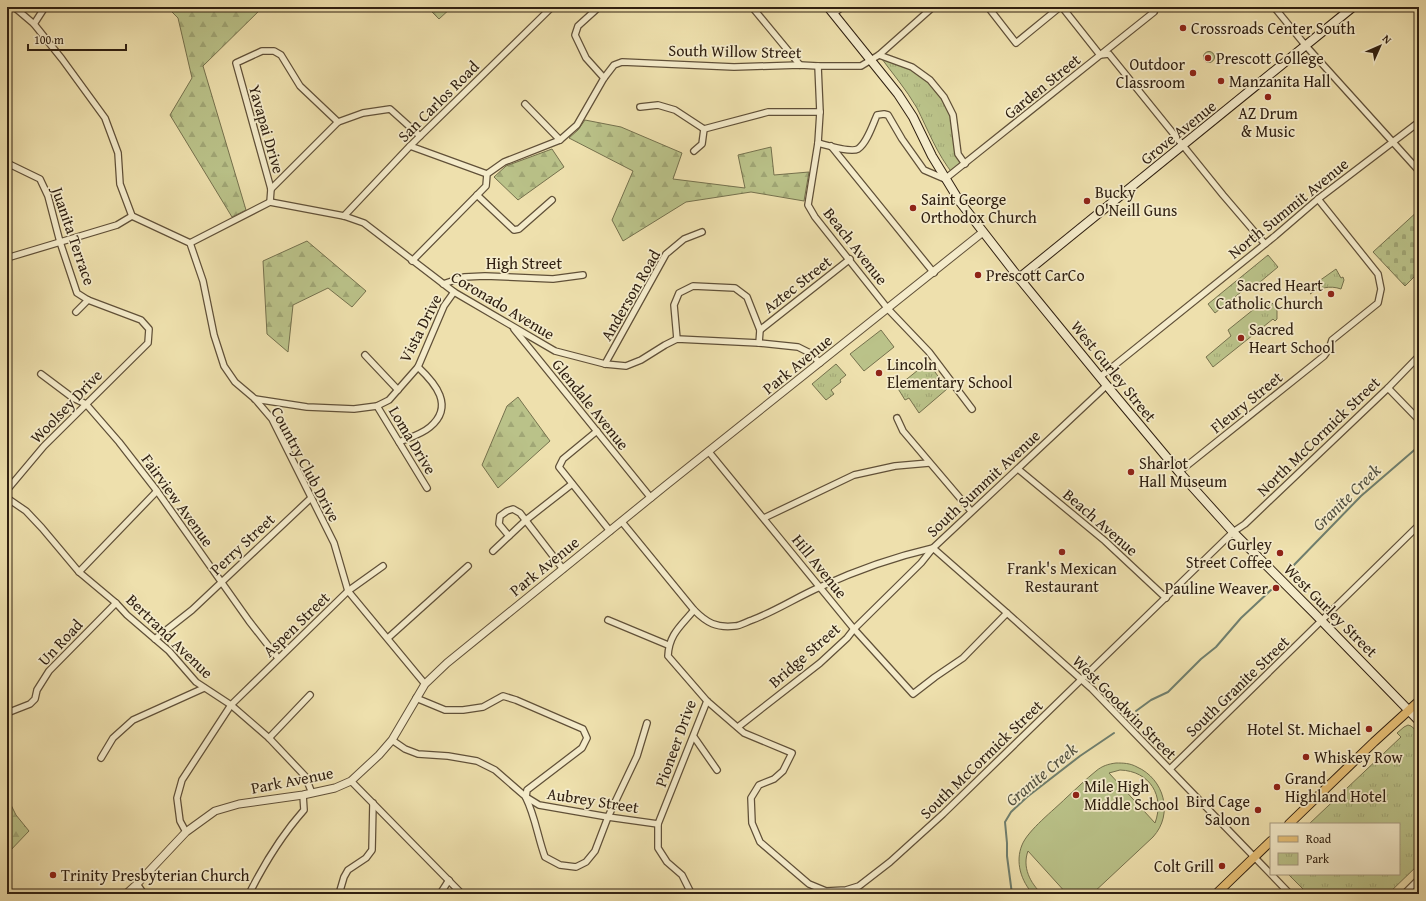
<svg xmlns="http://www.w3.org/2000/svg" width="1426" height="901" font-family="'Gentium Book Plus',serif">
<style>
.grass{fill:#bac289;stroke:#75714d;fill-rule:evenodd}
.forest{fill:url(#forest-firs);stroke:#75714d}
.cemetery{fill:url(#cemetery-stones);stroke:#75714d}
.park{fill:url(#park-tufts);stroke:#75714d}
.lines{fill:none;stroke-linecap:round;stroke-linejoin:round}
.stream{stroke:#6f7e6d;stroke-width:2}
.minor-casing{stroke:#605038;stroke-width:8}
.tertiary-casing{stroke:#605038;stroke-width:9}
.secondary-casing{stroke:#302011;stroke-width:10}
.primary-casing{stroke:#302011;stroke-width:10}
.minor{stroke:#f4ebca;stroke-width:5.5}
.tertiary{stroke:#f4ebca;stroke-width:7}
.secondary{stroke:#f4ebca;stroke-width:8}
.primary{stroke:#e7c076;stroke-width:8}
.poi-dot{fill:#8f2418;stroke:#f4ebca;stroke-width:1.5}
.labels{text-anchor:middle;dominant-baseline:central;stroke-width:3.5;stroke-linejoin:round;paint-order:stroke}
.poi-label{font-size:16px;fill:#302011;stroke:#f4ebca;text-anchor:start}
.street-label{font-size:16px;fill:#302011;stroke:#f4ebca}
.water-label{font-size:17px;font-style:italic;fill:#504f3f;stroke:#f4ebca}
</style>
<defs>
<pattern id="forest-firs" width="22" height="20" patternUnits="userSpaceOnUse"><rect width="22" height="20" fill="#bac289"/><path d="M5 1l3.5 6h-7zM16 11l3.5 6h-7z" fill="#a0a675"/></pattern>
<pattern id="cemetery-stones" width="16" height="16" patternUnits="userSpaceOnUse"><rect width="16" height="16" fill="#bac289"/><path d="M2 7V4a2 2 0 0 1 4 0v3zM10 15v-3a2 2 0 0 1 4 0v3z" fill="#a0a675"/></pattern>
<pattern id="park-tufts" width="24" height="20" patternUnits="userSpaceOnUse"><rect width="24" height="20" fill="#bac289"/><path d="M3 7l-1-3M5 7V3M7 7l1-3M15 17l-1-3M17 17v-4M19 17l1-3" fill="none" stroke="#a0a675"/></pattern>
</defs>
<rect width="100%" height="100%" fill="#eee0ad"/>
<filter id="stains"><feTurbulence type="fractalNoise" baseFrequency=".005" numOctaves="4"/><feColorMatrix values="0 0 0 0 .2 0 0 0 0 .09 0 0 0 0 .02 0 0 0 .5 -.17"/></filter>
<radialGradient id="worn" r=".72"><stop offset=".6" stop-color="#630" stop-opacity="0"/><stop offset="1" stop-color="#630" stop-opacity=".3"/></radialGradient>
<g class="grass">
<circle cx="1209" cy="57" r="5.5"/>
<polygon points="881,330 894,347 864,371 850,354"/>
<path d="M1116 763C1123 763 1130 763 1137 767 1164 779 1174 814 1153 837L1092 894H1067L1028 851C1022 867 1030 883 1042 894H1033C1021 881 1015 862 1022 845 1028 830 1054 810 1066 798 1076 789 1086 779 1096 771 1102 766 1108 764 1116 763ZM1120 770C1150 771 1165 796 1155 823L1109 773Z"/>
</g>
<g class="forest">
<polygon points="167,7 263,7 203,66 246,210 232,217 170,115 192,78 178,18"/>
<polygon points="427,7 452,7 439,19"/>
<polygon points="585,120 621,127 682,153 673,179 745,188 738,155 771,147 774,175 809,172 804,201 751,192 686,202 623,241 612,220 633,171 569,138 578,130"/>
<polygon points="552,149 564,167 518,200 494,177 506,166"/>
<polygon points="307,241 366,291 352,307 328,288 293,305 288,352 267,334 263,261"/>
<polygon points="518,397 550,441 498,488 482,465 507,406"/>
<polygon points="7,797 16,815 29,831 7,854"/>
</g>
<polygon class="cemetery" points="1419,210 1419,272 1405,286 1373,252"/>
<g class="park">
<path d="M879 55 912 67 930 80 953 115 958 154 965 164 953 174C937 154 928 130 917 108 906 89 892 73 879 55Z"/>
<polygon points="1268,255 1278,267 1254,287 1251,284 1215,313 1208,304"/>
<path d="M1336 269 1341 278 1343 277 1344 280 1341 289C1330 285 1319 288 1310 294L1314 290 1312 286Z"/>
<polygon points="1264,301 1268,306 1272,303 1277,309 1277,319 1275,321 1273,319 1213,367 1206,357 1231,336 1228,330"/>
<polygon points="928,362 947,389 919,413 909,398 905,400 897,387"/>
<polygon points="836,364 846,375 840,380 841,382 831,390 834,394 826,400 812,384"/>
<polygon points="1408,725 1411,726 1418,732 1415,734 1419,738 1419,864 1388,894 1308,894 1288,874 1399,874 1399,824 1309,824 1401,737 1397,733 1404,727"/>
</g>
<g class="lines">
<g class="stream">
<polyline points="1292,567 1361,496 1419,446"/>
<polyline points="1136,711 1151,700 1168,692 1201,659 1216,647 1241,618 1271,590"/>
<polyline points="1012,894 1007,856 1007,843 1005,822 1011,812 1027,797 1080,756 1114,733"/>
</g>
<g class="minor-casing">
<g id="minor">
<polyline points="14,7 34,24 62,59 105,118 118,153 120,184 132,216 190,243 203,281 214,335 224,366 235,382 255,399 272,419 334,543 348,591 425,684"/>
<polyline points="599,7 578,26 575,35 586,58 604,78"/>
<polyline points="752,7 800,65"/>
<polyline points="988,7 1016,43 1060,7"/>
<polyline points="1062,7 1100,55 1109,54 1223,195 1265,244"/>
<polyline points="1274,7 1306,46 1419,171"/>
<polyline points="833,14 842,7"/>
<polyline points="34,24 45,7"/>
<polyline points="879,55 912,67 930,80 944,97 953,115 958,154 965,164"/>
<polyline points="818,66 820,112 818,143 808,205 815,217 888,309 929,352 972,409"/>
<polyline points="525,104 560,140"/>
<polyline points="640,107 658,105 675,110 704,129 768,112 820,112"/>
<path d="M818 143C826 145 851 153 858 149 867 143 873 124 877 115L884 114 888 115 902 139 924 170 945 179 1154 12"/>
<polyline points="410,146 487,174"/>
<polyline points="831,146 934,273"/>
<polyline points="694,151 702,144 704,129"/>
<polyline points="7,163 40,179 48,196 60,242 77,293 88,300 141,320 149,329 148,343 44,446 7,490"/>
<polyline points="271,189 338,122 363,113 390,109 420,136"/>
<polyline points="477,195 514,230 519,229 552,200"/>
<polyline points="270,202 271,189 236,63 262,51 274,51 281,55 300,86 338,122"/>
<polyline points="344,216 410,146 552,7"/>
<polyline points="190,243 270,202 344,216 364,223 454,292 555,351 605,364 626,366 641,360 665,345 677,339 759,343 798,347 810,353 820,363"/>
<polyline points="7,258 117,225 132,216"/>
<polyline points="412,261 486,186 487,174 504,162 560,140 577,125 604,78 614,65 622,62 734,67 800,65 818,66 861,66 879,55 933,7"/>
<polyline points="443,284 464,277 485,276 553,279 583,275"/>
<polyline points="76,312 88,300"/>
<polyline points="514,329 651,498"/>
<polyline points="760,330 850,259"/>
<polyline points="677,339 674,305 679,293 693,286 735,288 747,297 760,330 759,343"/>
<polyline points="365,355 398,390"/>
<polyline points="605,364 666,254 684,239 702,232"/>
<polyline points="41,374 73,398 86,404 119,442 157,491 249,621 278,658"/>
<polyline points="1100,377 1275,236 1318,199 1419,122"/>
<polyline points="1388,388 1419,420"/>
<polyline points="255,399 307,407 354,409 377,406 389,400 418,367 444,306 454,292"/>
<polyline points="377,406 427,488"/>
<polyline points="897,418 903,431 971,511"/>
<polyline points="597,431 563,459 559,467 610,531"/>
<path d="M399 442C409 438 422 434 430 427 455 406 435 383 418 367"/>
<polyline points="709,452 854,629 913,694 935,677 963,658 1007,613"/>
<polyline points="1018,469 1105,541 1166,598"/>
<polyline points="1179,472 1324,356 1329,349 1332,340 1378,303 1381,289 1378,274 1318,199"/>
<polyline points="7,498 26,511 42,528 79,572 116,603 127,615 169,651 196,682 231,705 269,738 305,776 312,793"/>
<polyline points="764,518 854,475 895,466 929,463"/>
<path d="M622 522 694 610C707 623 716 628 735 626 740 626 746 622 752 620 776 611 797 597 820 587 857 570 894 557 933 548L1107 385"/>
<polyline points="509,536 499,524 500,516 507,511 513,509 520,513 563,569"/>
<polyline points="493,551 526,520 572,484"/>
<polyline points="79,572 157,491"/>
<path d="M694 610C681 626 669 634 668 656L707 701 744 733 792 753 783 771 774 779 759 785 751 798 752 823 760 842 809 884 826 891 846 890 859 886 890 862 943 814 1233 532 1245 524 1388 388 1419 356"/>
<polyline points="608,620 668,645"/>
<polyline points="388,638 468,566"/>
<polyline points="155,639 192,610 311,498"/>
<polyline points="416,698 445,710 463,710 483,707 503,696 516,700 583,729 587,738 582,748 527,790 526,797"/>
<polyline points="7,713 30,704 35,699 37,690 49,671 116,603"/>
<polyline points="738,727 820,663 847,638 854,629 921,563 933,548 1007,613 1092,689 1290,894"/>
<polyline points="694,737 717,770"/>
<polyline points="269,738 310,695"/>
<polyline points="392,740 405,749 418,754 448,756 477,761 495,770 526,797 539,805 608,817 658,824"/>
<polyline points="101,758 113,738 133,720 204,688"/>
<polyline points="1170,769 1419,525"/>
<polyline points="351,781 462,894"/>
<path d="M526 798C535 816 538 838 545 857L560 865 576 867 586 862 595 851 608 817 637 756 647 723"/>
<polyline points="186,832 180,821 177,798 182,780 231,705 348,591 383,566"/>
<polyline points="137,884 144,894"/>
<path d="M249 894C264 864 281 836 304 810L303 795"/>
<polyline points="339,894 344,877 348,870 366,858 372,850 373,803"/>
<polyline points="440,894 449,880"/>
<polyline points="690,894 690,891 682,875 667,862 658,848 658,824 707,701"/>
<polyline points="1404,894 1419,879"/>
</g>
</g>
<g class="tertiary-casing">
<polyline id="tertiary" points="126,894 137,884 186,832 215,811 239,804 303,795 335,788 351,781 379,755 392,740 425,684 447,663 665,486 983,232"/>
</g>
<g class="secondary-casing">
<g id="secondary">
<polyline points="828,7 898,94 913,117 932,156 960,202 1019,278 1113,393 1179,472 1233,532 1314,613 1419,721"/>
<polyline points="1019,278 1353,7"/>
</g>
</g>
<g class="primary-casing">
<g id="primary">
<polyline points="1289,824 1374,742 1419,701"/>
<polyline points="1216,894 1271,841"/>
</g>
</g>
<use href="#minor" class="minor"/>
<use href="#tertiary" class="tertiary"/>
<use href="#secondary" class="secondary"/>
<use href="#primary" class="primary"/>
</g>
<g class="poi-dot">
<circle cx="1183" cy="28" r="4"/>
<circle cx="1208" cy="58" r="4"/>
<circle cx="1193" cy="73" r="4"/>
<circle cx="1221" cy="81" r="4"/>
<circle cx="1268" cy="97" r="4"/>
<circle cx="1087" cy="201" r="4"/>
<circle cx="913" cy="208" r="4"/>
<circle cx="978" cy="275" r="4"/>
<circle cx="1331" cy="294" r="4"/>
<circle cx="1241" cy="338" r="4"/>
<circle cx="879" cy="373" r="4"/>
<circle cx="1131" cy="472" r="4"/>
<circle cx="1062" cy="552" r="4"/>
<circle cx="1280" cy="553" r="4"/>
<circle cx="1276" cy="588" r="4"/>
<circle cx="1369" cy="729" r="4"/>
<circle cx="1306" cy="757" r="4"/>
<circle cx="1277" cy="787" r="4"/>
<circle cx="1076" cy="795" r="4"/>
<circle cx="1258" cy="810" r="4"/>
<circle cx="1222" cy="866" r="4"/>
<circle cx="53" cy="875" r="4"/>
</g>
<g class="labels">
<g class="poi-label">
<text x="1191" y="28">Crossroads Center South</text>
<text x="1216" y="58">Prescott College</text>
<text x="1185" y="64" text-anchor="end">Outdoor<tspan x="1185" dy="18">Classroom</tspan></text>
<text x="1229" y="81">Manzanita Hall</text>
<text x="1268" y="113" text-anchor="middle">AZ Drum<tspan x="1268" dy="18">&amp; Music</tspan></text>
<text x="1095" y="192">Bucky<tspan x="1095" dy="18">O'Neill Guns</tspan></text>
<text x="921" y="199">Saint George<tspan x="921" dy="18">Orthodox Church</tspan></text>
<text x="986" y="275">Prescott CarCo</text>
<text x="1323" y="285" text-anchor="end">Sacred Heart<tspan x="1323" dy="18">Catholic Church</tspan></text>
<text x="1249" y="329">Sacred<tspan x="1249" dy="18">Heart School</tspan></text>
<text x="887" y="364">Lincoln<tspan x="887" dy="18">Elementary School</tspan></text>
<text x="1139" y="463">Sharlot<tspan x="1139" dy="18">Hall Museum</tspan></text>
<text x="1272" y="544" text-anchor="end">Gurley<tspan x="1272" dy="18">Street Coffee</tspan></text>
<text x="1062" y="568" text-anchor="middle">Frank's Mexican<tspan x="1062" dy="18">Restaurant</tspan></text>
<text x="1268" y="588" text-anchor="end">Pauline Weaver</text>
<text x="1361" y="729" text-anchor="end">Hotel St. Michael</text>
<text x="1314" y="757">Whiskey Row</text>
<text x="1285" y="778">Grand<tspan x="1285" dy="18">Highland Hotel</tspan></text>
<text x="1084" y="786">Mile High<tspan x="1084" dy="18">Middle School</tspan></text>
<text x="1250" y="801" text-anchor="end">Bird Cage<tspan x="1250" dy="18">Saloon</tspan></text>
<text x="1214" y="866" text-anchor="end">Colt Grill</text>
<text x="61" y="875">Trinity Presbyterian Church</text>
</g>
<g class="street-label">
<text transform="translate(735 51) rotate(1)">South Willow Street</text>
<text transform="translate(1042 86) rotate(-39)">Garden Street</text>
<text transform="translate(438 101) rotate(-45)">San Carlos Road</text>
<text transform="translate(267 129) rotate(74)">Yavapai Drive</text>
<text transform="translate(1178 132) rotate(-39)">Grove Avenue</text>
<text transform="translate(1288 208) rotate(-39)">North Summit Avenue</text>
<text transform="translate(74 236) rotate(71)">Juanita Terrace</text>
<text transform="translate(856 246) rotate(52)">Beach Avenue</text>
<text x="524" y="263">High Street</text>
<text transform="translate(797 284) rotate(-38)">Aztec Street</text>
<text transform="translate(630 295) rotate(-60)">Anderson Road</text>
<text transform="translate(503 305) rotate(31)">Coronado Avenue</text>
<text transform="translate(420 328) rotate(-63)">Vista Drive</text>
<text transform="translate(797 364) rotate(-39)">Park Avenue</text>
<text transform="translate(1114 371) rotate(51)">West Gurley Street</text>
<text transform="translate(1246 402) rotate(-39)">Fleury Street</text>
<text transform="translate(591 404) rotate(51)">Glendale Avenue</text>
<text transform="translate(66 406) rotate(-46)">Woolsey Drive</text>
<text transform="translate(1318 436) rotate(-44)">North McCormick Street</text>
<text transform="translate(413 440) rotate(59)">Loma Drive</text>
<text transform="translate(306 464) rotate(62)">Country Club Drive</text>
<text transform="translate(983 483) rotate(-43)">South Summit Avenue</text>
<text transform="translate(178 500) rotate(54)">Fairview Avenue</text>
<text transform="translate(1101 522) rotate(41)">Beach Avenue</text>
<text transform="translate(242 544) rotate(-43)">Perry Street</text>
<text transform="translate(544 566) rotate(-39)">Park Avenue</text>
<text transform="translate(820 566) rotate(51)">Hill Avenue</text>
<text transform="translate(1331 610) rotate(45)">West Gurley Street</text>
<text transform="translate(296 624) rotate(-44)">Aspen Street</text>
<text transform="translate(170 636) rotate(44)">Bertrand Avenue</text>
<text transform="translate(60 642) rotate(-47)">Un Road</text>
<text transform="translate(804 655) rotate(-41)">Bridge Street</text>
<text transform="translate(1237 686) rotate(-44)">South Granite Street</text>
<text transform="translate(1125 707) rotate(45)">West Goodwin Street</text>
<text transform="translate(675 743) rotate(-70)">Pioneer Drive</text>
<text transform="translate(981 759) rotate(-44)">South McCormick Street</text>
<text transform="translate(292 780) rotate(-11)">Park Avenue</text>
<text transform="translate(593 800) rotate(9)">Aubrey Street</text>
</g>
<g class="water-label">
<text transform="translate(1346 497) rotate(-44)">Granite Creek</text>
<text transform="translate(1041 774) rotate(-40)">Granite Creek</text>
</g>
</g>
<rect width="1426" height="901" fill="none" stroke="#eee0ad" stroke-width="24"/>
<rect x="8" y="8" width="1410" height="885" fill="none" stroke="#302011" stroke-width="2"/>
<rect x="12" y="12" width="1402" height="877" fill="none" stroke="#302011"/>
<rect x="1270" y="823" width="130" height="52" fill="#f4ebca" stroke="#a69a80"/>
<rect x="1278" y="836" width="20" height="6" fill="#e7c076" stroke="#a69a80"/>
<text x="1306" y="843" font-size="12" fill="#302011">Road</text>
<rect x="1278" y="853" width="20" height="12" fill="url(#park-tufts)" stroke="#a69a80"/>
<text x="1306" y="863" font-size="12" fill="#302011">Park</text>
<g transform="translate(1380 46) rotate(45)" stroke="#f4ebca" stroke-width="3" paint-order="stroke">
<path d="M0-3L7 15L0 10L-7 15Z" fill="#302011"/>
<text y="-6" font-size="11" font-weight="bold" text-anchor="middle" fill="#302011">N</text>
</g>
<path d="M28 44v6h98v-6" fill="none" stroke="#302011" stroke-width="2"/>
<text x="34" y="44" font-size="12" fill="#302011" stroke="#f4ebca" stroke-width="3" paint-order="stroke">100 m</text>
<rect width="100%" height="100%" filter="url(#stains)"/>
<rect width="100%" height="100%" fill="url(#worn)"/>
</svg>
